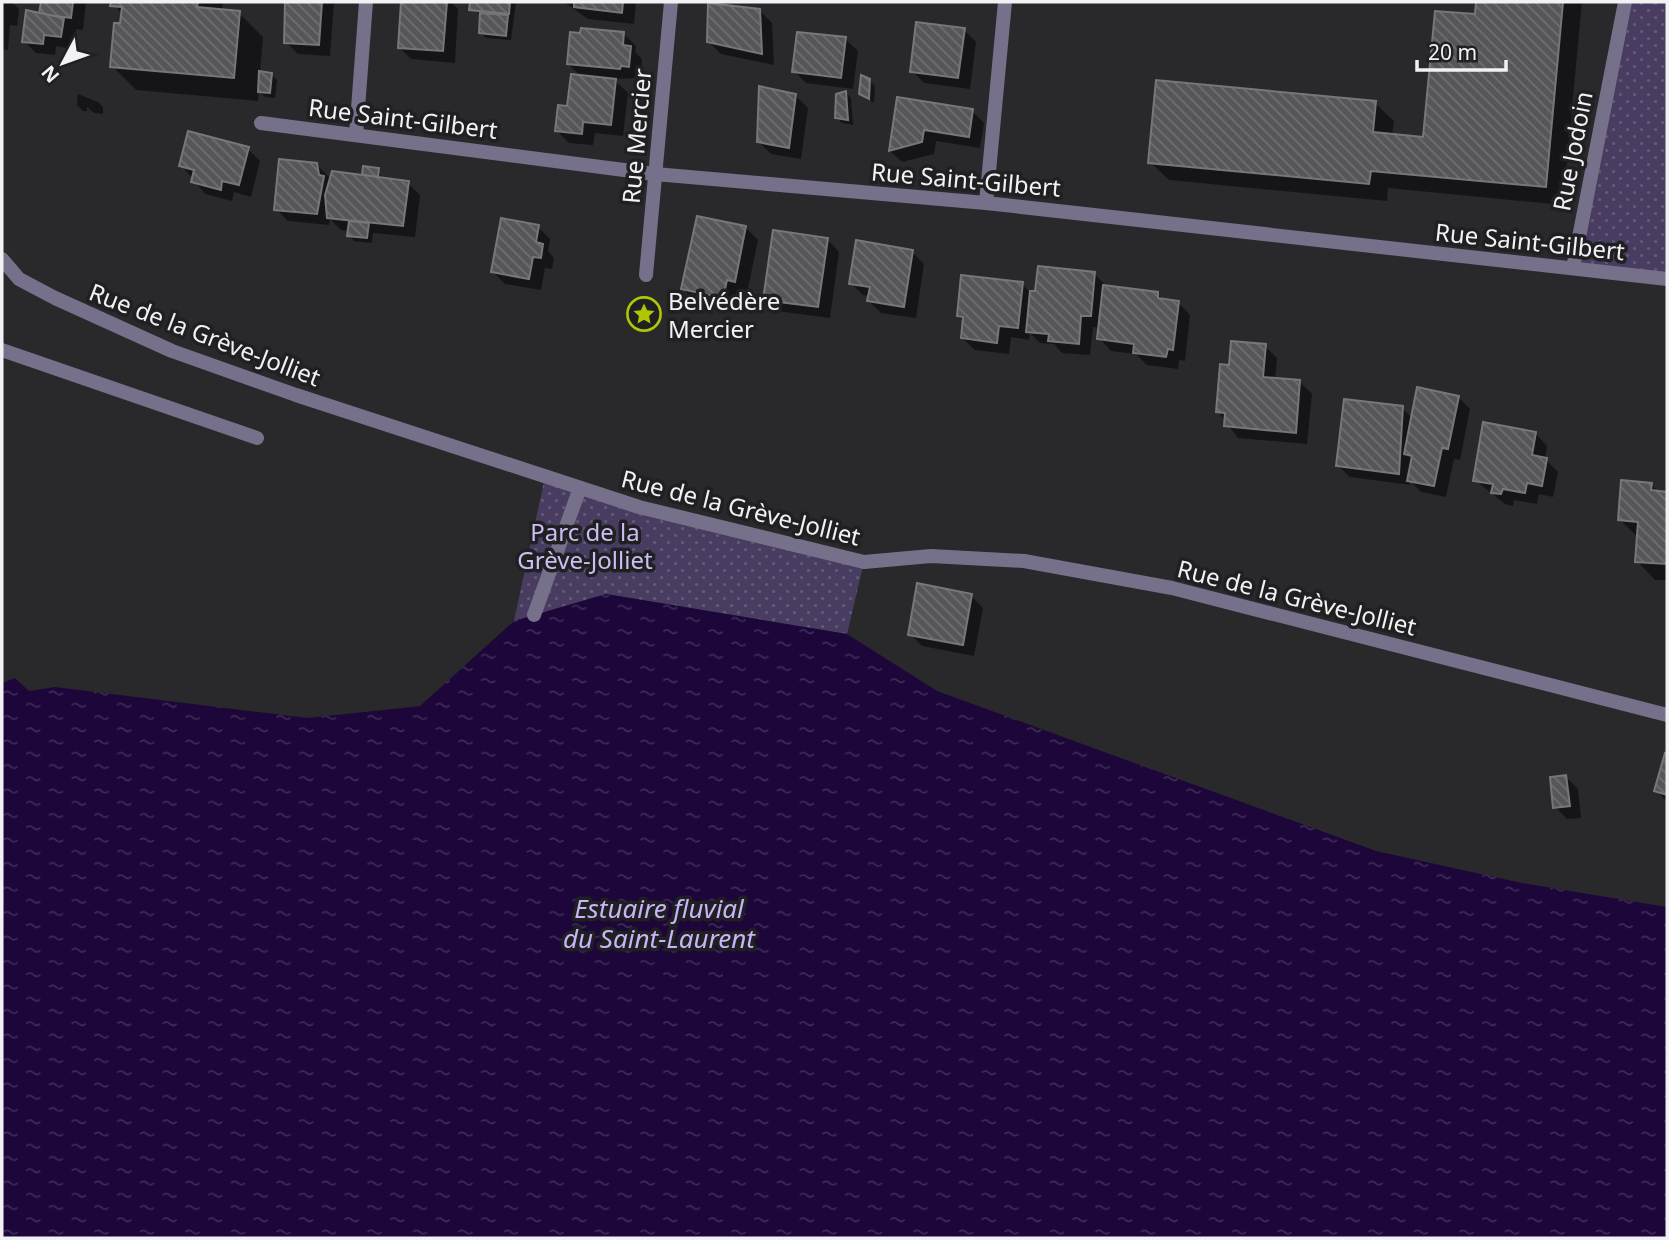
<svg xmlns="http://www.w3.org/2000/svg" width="1669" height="1240" font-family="'Noto Sans',sans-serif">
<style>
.park{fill:url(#park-dots)}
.water{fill:url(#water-ripples)}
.shadow{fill:#0007}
.building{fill:url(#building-back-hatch);stroke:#77767a;stroke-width:2}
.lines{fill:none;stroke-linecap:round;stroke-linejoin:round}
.service{stroke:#77708b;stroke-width:14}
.minor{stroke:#77708b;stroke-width:14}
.labels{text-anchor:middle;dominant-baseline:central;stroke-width:7;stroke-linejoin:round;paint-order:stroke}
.street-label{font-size:24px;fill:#f2f1f3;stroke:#201f22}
.poi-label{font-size:24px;fill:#f2f1f3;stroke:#201f22;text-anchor:start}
.park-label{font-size:24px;fill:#ccbef2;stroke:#201f22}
.water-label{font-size:26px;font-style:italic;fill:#c8b4f9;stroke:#201f22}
</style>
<defs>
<pattern id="park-dots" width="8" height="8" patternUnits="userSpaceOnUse" patternTransform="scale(1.75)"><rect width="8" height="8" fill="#483d61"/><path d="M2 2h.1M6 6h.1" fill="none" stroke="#635a78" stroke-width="1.8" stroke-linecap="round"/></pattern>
<pattern id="water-ripples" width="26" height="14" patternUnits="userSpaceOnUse" patternTransform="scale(1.75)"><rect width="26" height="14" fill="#1d063a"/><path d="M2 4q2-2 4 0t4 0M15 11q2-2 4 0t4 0" fill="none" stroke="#3e2b57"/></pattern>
<pattern id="building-back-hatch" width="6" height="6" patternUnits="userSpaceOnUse" patternTransform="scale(1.75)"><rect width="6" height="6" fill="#565659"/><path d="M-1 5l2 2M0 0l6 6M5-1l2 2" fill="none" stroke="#6f6f71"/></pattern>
</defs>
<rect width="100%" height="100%" fill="#29292b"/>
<g class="park">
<polygon points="1625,2 1667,2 1667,279 1573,268"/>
<polygon points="545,477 864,562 847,634 606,594 514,621"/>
</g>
<polygon class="water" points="606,594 847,634 937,691 1376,851 1522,883 1667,907 1667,1238 2,1238 2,683 15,678 29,691 55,687 308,718 420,706 514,621"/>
<g class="shadow">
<polygon points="2,2 12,2 19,9 17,26 10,25 8,50 2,49"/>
<polygon points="43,2 86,2 83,30 76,29 73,49 56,46 55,55 36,53 24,41 41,14"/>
<polygon points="113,2 223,2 222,11 239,13 263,37 260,73 271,74 277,80 275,98 265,97 259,91 258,101 136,90 112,66 122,15"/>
<polygon points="287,2 334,2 330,56 298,54 286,42"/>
<polygon points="403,2 451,2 458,9 455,63 411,59 399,47"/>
<polygon points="472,2 516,2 511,40 486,38 480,32 482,15 471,9"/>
<polygon points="564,2 636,2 634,24 588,19"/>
<polygon points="1478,2 1582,2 1563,205 1388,188 1387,201 1169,180 1150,162 1375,103 1394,121 1392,136 1424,139 1477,16"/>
<polygon points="759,10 772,23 774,65 721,54 709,42"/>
<polygon points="964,30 976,42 970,89 924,83 912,71"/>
<polygon points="624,34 636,46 635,52 642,59 641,78 613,79 628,93 623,136 595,133 593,145 569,143 557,131 582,77 568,64"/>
<polygon points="845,39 858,51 853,89 806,83 794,71"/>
<polygon points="869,80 875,86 874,103 861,93"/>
<polygon points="846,93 851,98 853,125 842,123 836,117"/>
<polygon points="78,94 98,102 103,107 103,114 94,113 87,107 87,111 83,111 77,105"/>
<polygon points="795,95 808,108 801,159 771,154 759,142"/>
<polygon points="898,99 972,111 984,123 980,148 936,141 934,154 902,162 890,151"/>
<polygon points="248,149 260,161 251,197 234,192 232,201 205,194 181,165"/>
<polygon points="316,164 329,177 330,184 363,177 378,170 383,180 408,183 420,195 415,237 373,233 372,243 354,241 349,235 349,231 341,230 330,219 329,225 288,221 276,209"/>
<polygon points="538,227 550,239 548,251 554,258 552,269 545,268 541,290 505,284 493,272"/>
<polygon points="746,228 758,240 747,293 739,291 735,309 695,301 683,289"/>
<polygon points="827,239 839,252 830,318 777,311 765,299"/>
<polygon points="912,252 924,264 916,318 881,313 869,301 870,296 863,295 851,283"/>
<polygon points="1094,273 1106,286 1158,294 1165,301 1178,302 1190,315 1185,361 1179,360 1178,369 1147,365 1136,354 1111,351 1099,338 1100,328 1093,327 1090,355 1062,353 1054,344 1040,343 1030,333 1029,340 1011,337 1009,354 975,350 962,338 964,322 958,316 1022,284 1031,293"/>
<polygon points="1265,346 1277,358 1275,380 1300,382 1312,394 1307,444 1238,438 1218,412"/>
<polygon points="1458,397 1470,409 1460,460 1454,459 1446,497 1421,492 1410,481 1410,485 1350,477 1337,465 1402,408 1413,419"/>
<polygon points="1535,433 1547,446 1545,459 1558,472 1553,497 1539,494 1537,504 1514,500 1513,506 1505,504 1475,480"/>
<polygon points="1651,484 1659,493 1667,493 1667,580 1655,580 1637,561 1639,538 1620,520"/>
<polygon points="971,596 983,608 974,656 922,646 910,634"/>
<polygon points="1666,755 1667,756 1667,802 1656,790"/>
<polygon points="1566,777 1578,789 1581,818 1567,819 1555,807"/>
</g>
<g class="building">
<polygon points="41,2 73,2 71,18 39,14"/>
<polygon points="111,2 198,2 197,7 240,11 234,78 110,67 114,23 120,23 122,7 110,6"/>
<polygon points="285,2 322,2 319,45 284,43"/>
<polygon points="401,2 447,2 443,51 398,48"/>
<polygon points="470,2 510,2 509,14 469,10"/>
<polygon points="574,2 623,2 622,13 574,7"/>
<polygon points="1476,2 1563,2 1546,187 1371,171 1369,184 1148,163 1156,80 1376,101 1373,132 1423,137 1435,11 1475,14"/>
<polygon points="708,3 760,9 762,54 707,42"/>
<polygon points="26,10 64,18 61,37 44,35 43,44 22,42"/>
<polygon points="480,13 508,15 506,36 479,33"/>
<polygon points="916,22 965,28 958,78 910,72"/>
<polygon points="581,28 624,32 623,45 631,46 629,67 621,66 620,69 567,64 570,32 580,33"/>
<polygon points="797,32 846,37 841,78 792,72"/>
<polygon points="259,71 272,73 270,93 258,92"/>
<polygon points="571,74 616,79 611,125 583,122 582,134 555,131 558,105 567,106"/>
<polygon points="861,75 870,79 869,99 859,94"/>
<polygon points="759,86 796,94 789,148 757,142"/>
<polygon points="846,91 848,120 835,118 836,94"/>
<polygon points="897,97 973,109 969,137 924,130 922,142 889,151"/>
<polygon points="188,131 249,147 239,185 222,181 221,190 191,182 194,170 179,166"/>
<polygon points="279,159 317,163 319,175 324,176 317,214 274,210"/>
<polygon points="363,166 379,168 378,177 362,175"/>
<polygon points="332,171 409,181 403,226 327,218 325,195"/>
<polygon points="697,216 746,226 735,282 727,280 723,298 681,289"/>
<polygon points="501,218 539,225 536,242 543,244 541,258 533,257 529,279 491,272"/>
<polygon points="349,221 369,223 367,238 347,236"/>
<polygon points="773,230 828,238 818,307 763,300"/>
<polygon points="856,240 913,250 904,307 867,301 870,287 849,284"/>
<polygon points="1038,266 1095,272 1091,316 1081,316 1079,344 1048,341 1049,334 1026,332 1030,291 1035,291"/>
<polygon points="961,275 1023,282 1018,328 999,326 997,343 961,338 963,317 957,316"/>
<polygon points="1103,285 1158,292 1158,298 1179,301 1173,350 1168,349 1166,357 1133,353 1134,344 1097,339"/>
<polygon points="1231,341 1266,344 1263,377 1300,380 1296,433 1224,426 1225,413 1216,412 1220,364 1229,365"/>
<polygon points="1417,387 1459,396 1448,449 1442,448 1434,486 1407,481 1412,456 1404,454"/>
<polygon points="1344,399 1403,406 1399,474 1336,466"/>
<polygon points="1483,422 1536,432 1532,455 1547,458 1542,486 1527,483 1525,493 1503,489 1501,494 1491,493 1493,484 1473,481"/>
<polygon points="1621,480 1652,483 1651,490 1667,492 1667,564 1635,562 1638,522 1618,520"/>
<polygon points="917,583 972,594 963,645 908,635"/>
<polygon points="1665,753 1667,754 1667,795 1654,791"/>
<polygon points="1566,775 1570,806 1553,808 1550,777"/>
</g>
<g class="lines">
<g class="service">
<polyline points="2,350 257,438"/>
<polyline points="864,562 931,556 1024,561 1172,588 1667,715"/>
<polyline points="534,615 580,488"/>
</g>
<g class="minor">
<polyline points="261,123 655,174 986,203 1667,279"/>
<polyline points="356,135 366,2"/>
<polyline points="986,203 1005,2"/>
<polyline points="2,259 19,279 55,298 172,351 296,395 639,507 864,562"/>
<polyline points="1573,268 1625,2"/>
<polyline points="646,275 671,2"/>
</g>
</g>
<defs>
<g id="sight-ring" transform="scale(1.75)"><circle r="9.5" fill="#201f22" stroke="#b0c503" stroke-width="1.5"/><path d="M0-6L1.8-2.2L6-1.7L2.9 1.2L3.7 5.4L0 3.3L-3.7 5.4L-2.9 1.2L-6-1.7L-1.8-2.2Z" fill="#b0c503"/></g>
</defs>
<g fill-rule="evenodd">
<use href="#sight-ring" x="644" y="314"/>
</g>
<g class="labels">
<g class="street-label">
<text transform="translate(403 118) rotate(7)">Rue Saint-Gilbert</text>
<text transform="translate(636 136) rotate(-85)">Rue Mercier</text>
<text transform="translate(1572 151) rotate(-79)">Rue Jodoin</text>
<text transform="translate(966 179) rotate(5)">Rue Saint-Gilbert</text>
<text transform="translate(1530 241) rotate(6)">Rue Saint-Gilbert</text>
<text transform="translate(205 334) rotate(21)">Rue de la Grève-Jolliet</text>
<text transform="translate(741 507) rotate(14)">Rue de la Grève-Jolliet</text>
<text transform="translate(1297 597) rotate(14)">Rue de la Grève-Jolliet</text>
</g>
<g class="poi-label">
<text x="668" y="300">Belvédère<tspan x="668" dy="28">Mercier</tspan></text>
</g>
<g class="park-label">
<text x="585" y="531">Parc de la<tspan x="585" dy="28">Grève-Jolliet</tspan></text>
</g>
<g class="water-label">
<text x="659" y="908">Estuaire fluvial<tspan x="659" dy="30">du Saint-Laurent</tspan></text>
</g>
</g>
<rect width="1669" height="1240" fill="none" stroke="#f2f1f3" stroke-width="7"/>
<g transform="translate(63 63) rotate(229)" stroke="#201f22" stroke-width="5" paint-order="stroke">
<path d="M0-5L12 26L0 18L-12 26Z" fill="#f2f1f3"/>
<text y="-10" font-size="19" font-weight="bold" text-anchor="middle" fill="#f2f1f3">N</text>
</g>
<path d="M1417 60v10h89v-10" fill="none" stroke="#f2f1f3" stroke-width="3.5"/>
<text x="1428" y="60" font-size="21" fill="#f2f1f3" stroke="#201f22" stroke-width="5" paint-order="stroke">20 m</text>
</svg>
